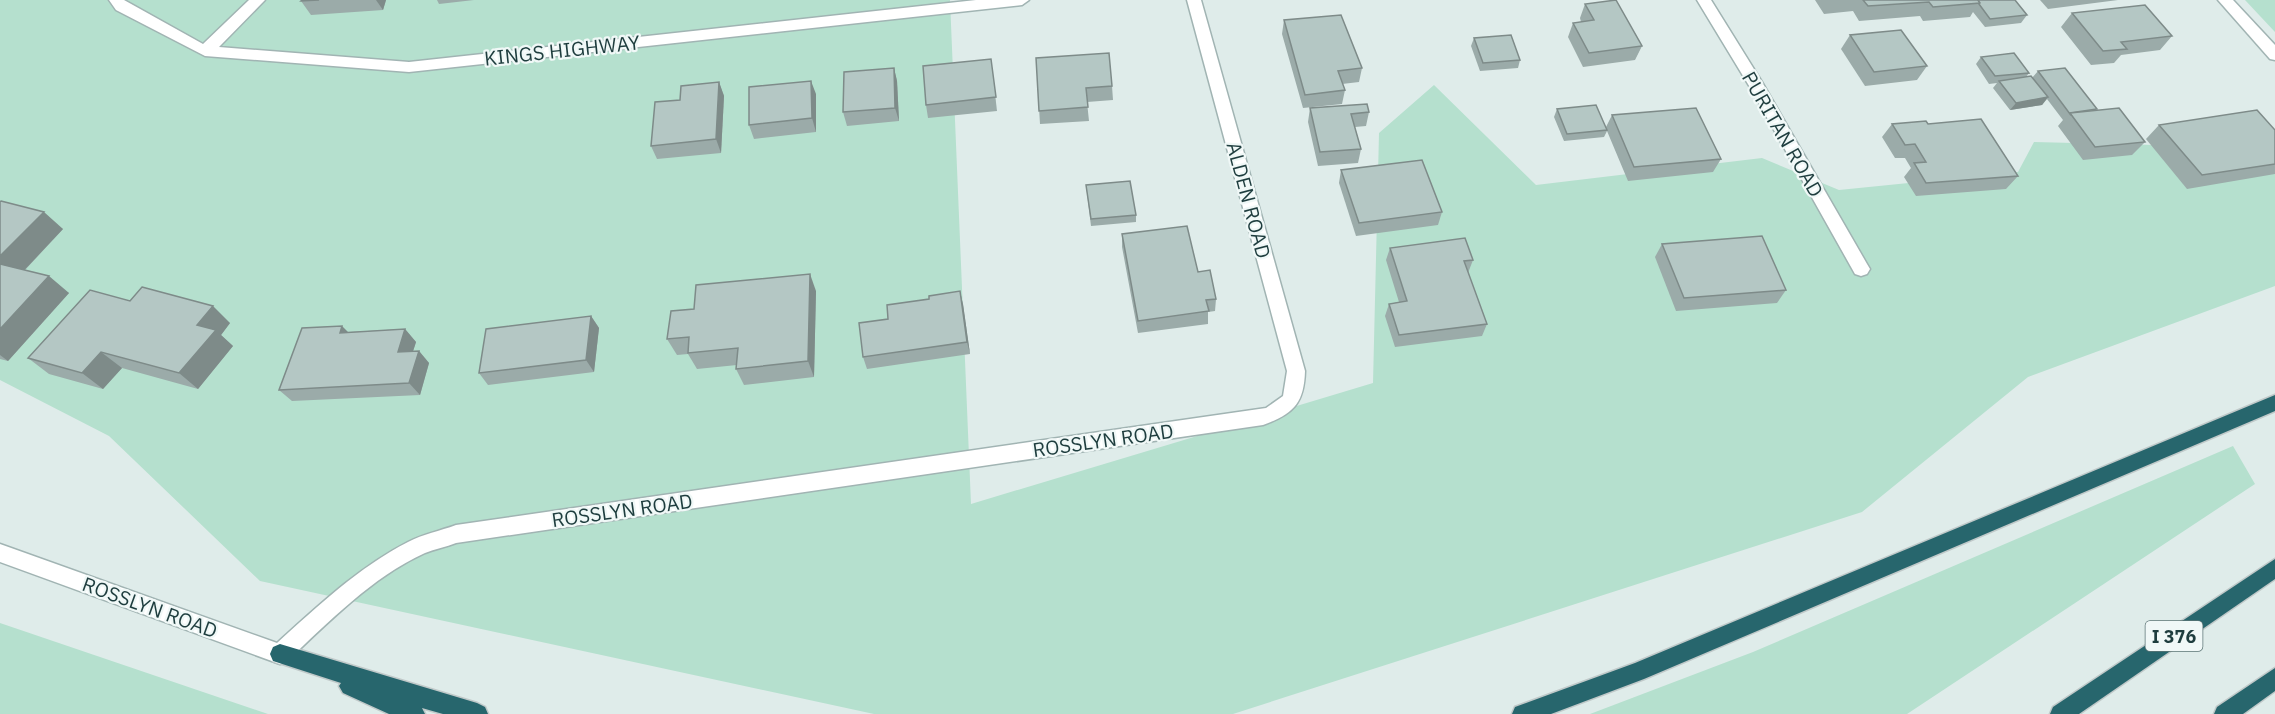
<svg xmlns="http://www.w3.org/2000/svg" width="2275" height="714" font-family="'IBM Plex Sans',sans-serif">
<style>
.green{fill:#b5e0ce}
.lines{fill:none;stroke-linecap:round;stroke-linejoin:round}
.minor-casing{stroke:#a1b4b3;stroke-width:3}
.highway-casing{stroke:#c0c9c9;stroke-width:3}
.minor{fill:#fff;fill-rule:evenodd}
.highway{fill:#27666d;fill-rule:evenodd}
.wall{fill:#9baba9}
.shaded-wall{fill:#7e8b89}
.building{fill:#b4c7c4;stroke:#7e8b89;stroke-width:1.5}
.labels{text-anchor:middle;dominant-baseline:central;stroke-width:4.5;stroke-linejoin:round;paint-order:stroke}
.shield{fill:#f0f8f7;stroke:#5d7576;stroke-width:1.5}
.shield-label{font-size:18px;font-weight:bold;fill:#1e3d3e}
.street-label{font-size:20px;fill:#1e3d3e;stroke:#f0f8f7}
</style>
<rect width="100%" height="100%" fill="#dfecea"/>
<g class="green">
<polygon points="0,0 950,0 971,504 1373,383 1379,133 1434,85 1536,185 1762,158 1839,190 2018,172 2034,142 2275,148 2275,286 2028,377 1862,512 1233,714 874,714 260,581 109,436 0,380"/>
<polygon points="2245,0 2275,0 2275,32"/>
<polygon points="2233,446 2255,484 1907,714 1590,714 1753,652"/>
<polygon points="0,623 268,714 0,714"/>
</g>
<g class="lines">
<g class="minor-casing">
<g id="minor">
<polygon points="109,0 124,0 203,44 249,0 265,0 219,47 409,62 976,0 1029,0 1022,5 409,72 205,56 116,10"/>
<path d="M1187 0H1201L1305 371C1304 404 1293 414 1263 425L456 543C446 547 435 549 425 553 372 577 329 622 287 661L280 664 0 562V544L277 643C318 606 359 567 408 542 423 534 440 531 456 525L1266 408 1283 396 1287 371Z"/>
<polygon points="1697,0 1711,0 1762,82 1867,264 1870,269 1867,274 1861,276 1855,274 1751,89"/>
<polygon points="2218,0 2233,0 2275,45 2275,60 2270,59"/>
</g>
</g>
<g class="highway-casing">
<g id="highway">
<polygon points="2275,395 2275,411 1644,679 1551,714 1512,714 1515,707 1635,663"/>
<polygon points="2275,559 2275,579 2079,714 2050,714 2053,707"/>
<polygon points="280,644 477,703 485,707 488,714 443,714 422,708 425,714 389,714 343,693 339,686 341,683 273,661 270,654 273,647"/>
<polygon points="2275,668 2275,691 2243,714 2214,714 2217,707"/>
</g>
</g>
<use href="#minor" class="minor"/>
<use href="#highway" class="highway"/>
</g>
<g class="wall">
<polygon points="302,0 386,0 383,10 311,15 301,1"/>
<polygon points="437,0 474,0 439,4"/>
<polygon points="1815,0 2015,0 2027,15 2021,23 1985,27 1973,12 1970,17 1923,21 1920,16 1859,21 1853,11 1824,14"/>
<polygon points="2040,0 2118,0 2048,9"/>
<polygon points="1585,4 1642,46 1635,60 1583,67 1568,37 1573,23 1581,22 1580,18"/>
<polygon points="2072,13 2172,36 2160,50 2121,55 2114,63 2091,65 2061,27"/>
<polygon points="1284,20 1362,68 1359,82 1342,84 1345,90 1342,104 1303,108 1282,34"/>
<polygon points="1850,35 1927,66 1917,80 1865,86 1841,49"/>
<polygon points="1474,38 1520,60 1518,68 1480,71 1471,46"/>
<polygon points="1981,57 2029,73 2026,77 2032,78 2038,71 2145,142 2132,155 2083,160 2058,126 2063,120 2047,99 2042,105 2010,110 1993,88 1997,83 1989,84 1976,64"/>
<polygon points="1036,58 1112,86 1113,100 1087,102 1089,121 1040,124"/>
<polygon points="991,59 997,111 928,118 926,105"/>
<polygon points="894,68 897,81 899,121 847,126 843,112"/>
<polygon points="719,82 724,96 721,153 657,159 651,146 680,100"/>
<polygon points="816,94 816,132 754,139 749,125"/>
<polygon points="1310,108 1369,112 1366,126 1355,127 1361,149 1358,163 1318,166 1308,122"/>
<polygon points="1557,109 1606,127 1612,115 1721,159 1713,172 1628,181 1607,131 1604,137 1564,141 1554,117"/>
<polygon points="1892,124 2018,176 2006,189 1916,196 1904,177 1911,168 1905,158 1895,158 1882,137"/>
<polygon points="2159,125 2275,130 2275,174 2187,189 2146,139"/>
<polygon points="1341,170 1442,212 1438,225 1356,236 1339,183"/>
<polygon points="1086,185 1136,215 1136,222 1091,226"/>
<polygon points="0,202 63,229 25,270 69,293 8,361 0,359"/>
<polygon points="1122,234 1198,272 1216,299 1215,311 1208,312 1208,324 1138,333 1122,247"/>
<polygon points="1662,244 1786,290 1777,303 1676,311 1655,257"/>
<polygon points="1390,248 1473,260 1468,273 1487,324 1482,336 1395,347 1385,316 1389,304 1399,302 1386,260"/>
<polygon points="816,291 814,377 744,385 736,369 737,365 697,369 688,354 677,355 667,339 694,309"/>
<polygon points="130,301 230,323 221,335 233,346 198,389 122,368 103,389 49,374 28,358"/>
<polygon points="963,304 970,354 867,369 863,357"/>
<polygon points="591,316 599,328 594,372 488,385 479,373"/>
<polygon points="405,329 416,342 413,351 419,351 429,363 420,395 292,401 279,390 348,332"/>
</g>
<g class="shaded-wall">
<polygon points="376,0 386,0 383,10"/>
<polygon points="894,68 897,81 899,121 895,108"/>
<polygon points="811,81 816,94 816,132 812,118"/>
<polygon points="719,82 724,96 721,153 716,139"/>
<polygon points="2048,97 2042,105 2010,110 2016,103"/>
<polygon points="44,212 63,229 16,279 0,267 0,256"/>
<polygon points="810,274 816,291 814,377 808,361"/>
<polygon points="49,276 69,293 8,361 0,355 0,329"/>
<polygon points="960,291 963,304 970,354 967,342"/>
<polygon points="213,306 230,323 221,335 233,346 198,389 179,373 197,325"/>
<polygon points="591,316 599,328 594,372 586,360"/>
<polygon points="342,326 354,338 340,333"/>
<polygon points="405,329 416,342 409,364 398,352"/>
<polygon points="419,351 429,363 420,395 409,383"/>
<polygon points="101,352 122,368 103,389 82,373"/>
</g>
<g class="building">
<polygon points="302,0 319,0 301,1"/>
<polygon points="1616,0 1642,46 1589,53 1573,23 1594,20 1585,4"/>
<polygon points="1863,0 1978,0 1980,3 1933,7 1929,2 1868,6"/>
<polygon points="1978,0 2015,0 2027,15 1990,19 1979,4 1980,3"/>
<polygon points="2145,5 2172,36 2121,42 2127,49 2103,51 2072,13"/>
<polygon points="1341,15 1362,68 1338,71 1345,90 1305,95 1284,20"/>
<polygon points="1901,30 1927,66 1874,72 1850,35"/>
<polygon points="1511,35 1520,60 1483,63 1474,38"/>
<polygon points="1109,53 1112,86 1086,88 1088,107 1039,111 1036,58"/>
<polygon points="2014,53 2029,73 1995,76 1981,57"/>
<polygon points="991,59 996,97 926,105 923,66"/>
<polygon points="894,68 895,108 843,112 844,72"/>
<polygon points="2065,68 2097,109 2070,113 2070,114 2038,71"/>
<polygon points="2031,76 2048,97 2016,103 1999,81"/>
<polygon points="811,81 812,118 749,125 749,87"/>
<polygon points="719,82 716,139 651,146 655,102 680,100 681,86"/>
<polygon points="1367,104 1369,112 1351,114 1361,149 1320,152 1310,108"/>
<polygon points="1596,105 1607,130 1567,134 1557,109"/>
<polygon points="1696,108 1721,159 1634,167 1612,115"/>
<polygon points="2119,108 2145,142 2095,147 2070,113"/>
<polygon points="2257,110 2275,130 2275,164 2202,175 2159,125"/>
<polygon points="1981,119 2018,176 1926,183 1914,163 1926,162 1915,144 1905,145 1892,124 1926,121 1928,124"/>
<polygon points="1422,160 1442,212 1359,223 1341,170"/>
<polygon points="1130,181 1136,215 1091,219 1086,185"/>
<polygon points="1,201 44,212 0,256 0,202"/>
<polygon points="1187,226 1198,272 1210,270 1216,299 1206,300 1209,311 1138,321 1122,234"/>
<polygon points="1762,236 1786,290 1684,298 1662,244"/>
<polygon points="1465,238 1473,260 1464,261 1487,324 1399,335 1389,304 1407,301 1390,248"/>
<polygon points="0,264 49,276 0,329"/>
<polygon points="810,274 808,361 736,369 738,348 688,353 689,337 667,339 671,311 694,309 696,285"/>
<polygon points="142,287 213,306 197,325 216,330 179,373 101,352 82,373 28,358 90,290 130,301"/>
<polygon points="960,291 967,342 863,357 859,323 888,319 887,305 929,299 929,296"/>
<polygon points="591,316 586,360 479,373 486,329"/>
<polygon points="342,326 340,333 405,329 398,352 419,351 409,383 279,390 302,328"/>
</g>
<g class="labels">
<rect class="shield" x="2145.5" y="621" width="57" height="30" rx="4.5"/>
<g class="shield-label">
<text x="2174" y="636">I 376</text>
</g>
<g class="street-label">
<text transform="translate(562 50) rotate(-6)">KINGS HIGHWAY</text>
<text transform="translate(1783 134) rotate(60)">PURITAN ROAD</text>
<text transform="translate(1249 200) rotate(75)">ALDEN ROAD</text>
<text transform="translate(1103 440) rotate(-8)">ROSSLYN ROAD</text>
<text transform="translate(622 510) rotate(-8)">ROSSLYN ROAD</text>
<text transform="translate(150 607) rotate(20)">ROSSLYN ROAD</text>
</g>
</g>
</svg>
